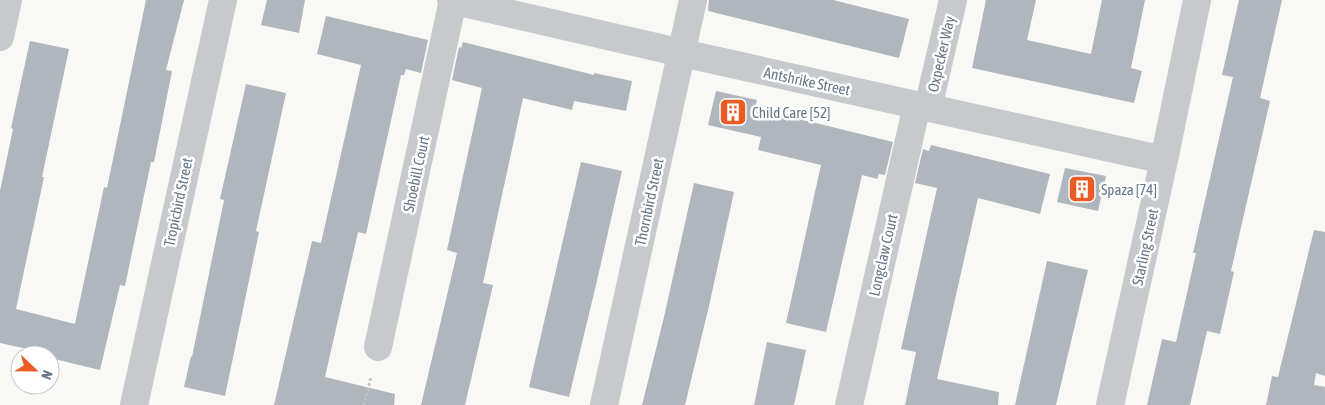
<svg xmlns="http://www.w3.org/2000/svg" width="1325" height="405" font-family="'Asap Condensed',sans-serif">
<style>
.building{fill:#afb6bd}
.lines{fill:none;stroke-linecap:round;stroke-linejoin:round}
.path{stroke:#bfc2c4;stroke-width:3;stroke-dasharray:2.5 2.5;stroke-linecap:butt}
.minor{stroke:#c6cacd;stroke-width:28}
.labels{text-anchor:middle;dominant-baseline:central;stroke-width:5;stroke-linejoin:round;paint-order:stroke}
.street-label{font-size:15px;fill:#678;stroke:#fff}
.poi-label{font-size:15px;fill:#678;stroke:#fff;text-anchor:start}
</style>
<rect width="100%" height="100%" fill="#f8f8f5"/>
<g class="building">
<polygon points="146,0 184,0 166,70 172,71 154,162 151,162 125,286 120,285 100,370 50,358 50,355 40,355 41,352 0,343 0,191 13,129 11,128 30,41 69,49 42,177 44,177 16,309 75,324 104,187 107,188"/>
<polygon points="267,0 305,0 299,33 261,25"/>
<polygon points="709,0 833,0 909,19 899,58 708,11"/>
<polygon points="986,0 1036,0 1027,40 1091,54 1102,0 1145,0 1131,68 1142,71 1134,103 972,68"/>
<polygon points="1239,0 1282,0 1260,98 1270,101 1231,271 1234,272 1220,334 1207,331 1190,405 1147,405 1162,339 1176,342 1196,253 1193,253 1233,77 1222,75"/>
<polygon points="326,16 428,40 421,73 406,69 404,75 401,75 366,234 358,232 325,377 395,394 394,405 274,405 312,241 321,243 361,65 317,54"/>
<polygon points="463,42 594,75 594,73 632,81 626,111 574,101 572,110 523,98 483,283 493,285 465,405 421,405 457,253 447,250 482,88 452,80 459,47 461,48"/>
<polygon points="246,84 286,93 256,231 259,232 225,396 184,387 191,356 192,357 224,200 220,199"/>
<polygon points="716,91 757,100 755,108 893,142 885,175 879,174 877,179 862,175 826,332 786,323 821,165 758,150 761,137 708,125"/>
<polygon points="931,145 1050,174 1040,214 978,198 937,379 999,392 998,405 905,405 916,352 901,349 937,188 915,183 923,149 929,151"/>
<polygon points="581,162 622,171 596,285 569,397 529,387"/>
<polygon points="1065,168 1106,176 1098,211 1057,202"/>
<polygon points="694,183 734,192 709,306 685,405 642,405 664,317"/>
<polygon points="1314,230 1325,232 1325,376 1316,373 1314,385 1325,387 1325,405 1266,405 1272,376 1278,377"/>
<polygon points="1047,261 1088,270 1056,405 1015,405"/>
<polygon points="767,342 806,350 794,405 754,405"/>
</g>
<g class="lines">
<polyline class="path" points="364,405 371,377"/>
<g class="minor">
<polyline points="451,0 682,53 1164,160"/>
<polyline points="0,37 8,0"/>
<polyline points="928,108 953,0"/>
<polyline points="378,347 453,0"/>
<polyline points="134,405 223,0"/>
<polyline points="604,405 693,0"/>
<polyline points="849,405 917,105"/>
<polyline points="1110,405 1164,160 1197,0"/>
</g>
</g>
<defs>
<g id="building-square" transform="scale(1.4375)"><rect x="-9" y="-9" width="18" height="18" rx="4" fill="#ea5c23" stroke="#fff"/><path d="M-4-6H4V6H1V3H-1V6H-4ZM-2.5-4.3h1.7v1.8h-1.7ZM.8-4.3h1.7v1.8H.8ZM-2.5-1h1.7V.8h-1.7ZM.8-1h1.7V.8H.8Z" fill="#fff"/></g>
</defs>
<g fill-rule="evenodd">
<use href="#building-square" x="733" y="112"/>
<use href="#building-square" x="1082" y="189"/>
</g>
<g class="labels">
<g class="street-label">
<text transform="translate(941 54) rotate(-77)">Oxpecker Way</text>
<text transform="translate(807 81) rotate(12)">Antshrike Street</text>
<text transform="translate(416 174) rotate(-78)">Shoebill Court</text>
<text transform="translate(178 202) rotate(-78)">Tropicbird Street</text>
<text transform="translate(649 202) rotate(-78)">Thornbird Street</text>
<text transform="translate(1145 247) rotate(-78)">Starling Street</text>
<text transform="translate(883 255) rotate(-77)">Longclaw Court</text>
</g>
<g class="poi-label">
<text x="752" y="112">Child Care [52]</text>
<text x="1101" y="189">Spaza [74]</text>
</g>
</g>
<g transform="translate(35 370) rotate(112)"><circle r="24" fill="#ffffff" stroke="#c2c9cf"/>
<path d="M0-4L9 19L0 12L-9 19Z" fill="#ea5c23"/>
<text y="-8" font-size="14" font-weight="bold" text-anchor="middle" fill="#667788">N</text>
</g>
</svg>
